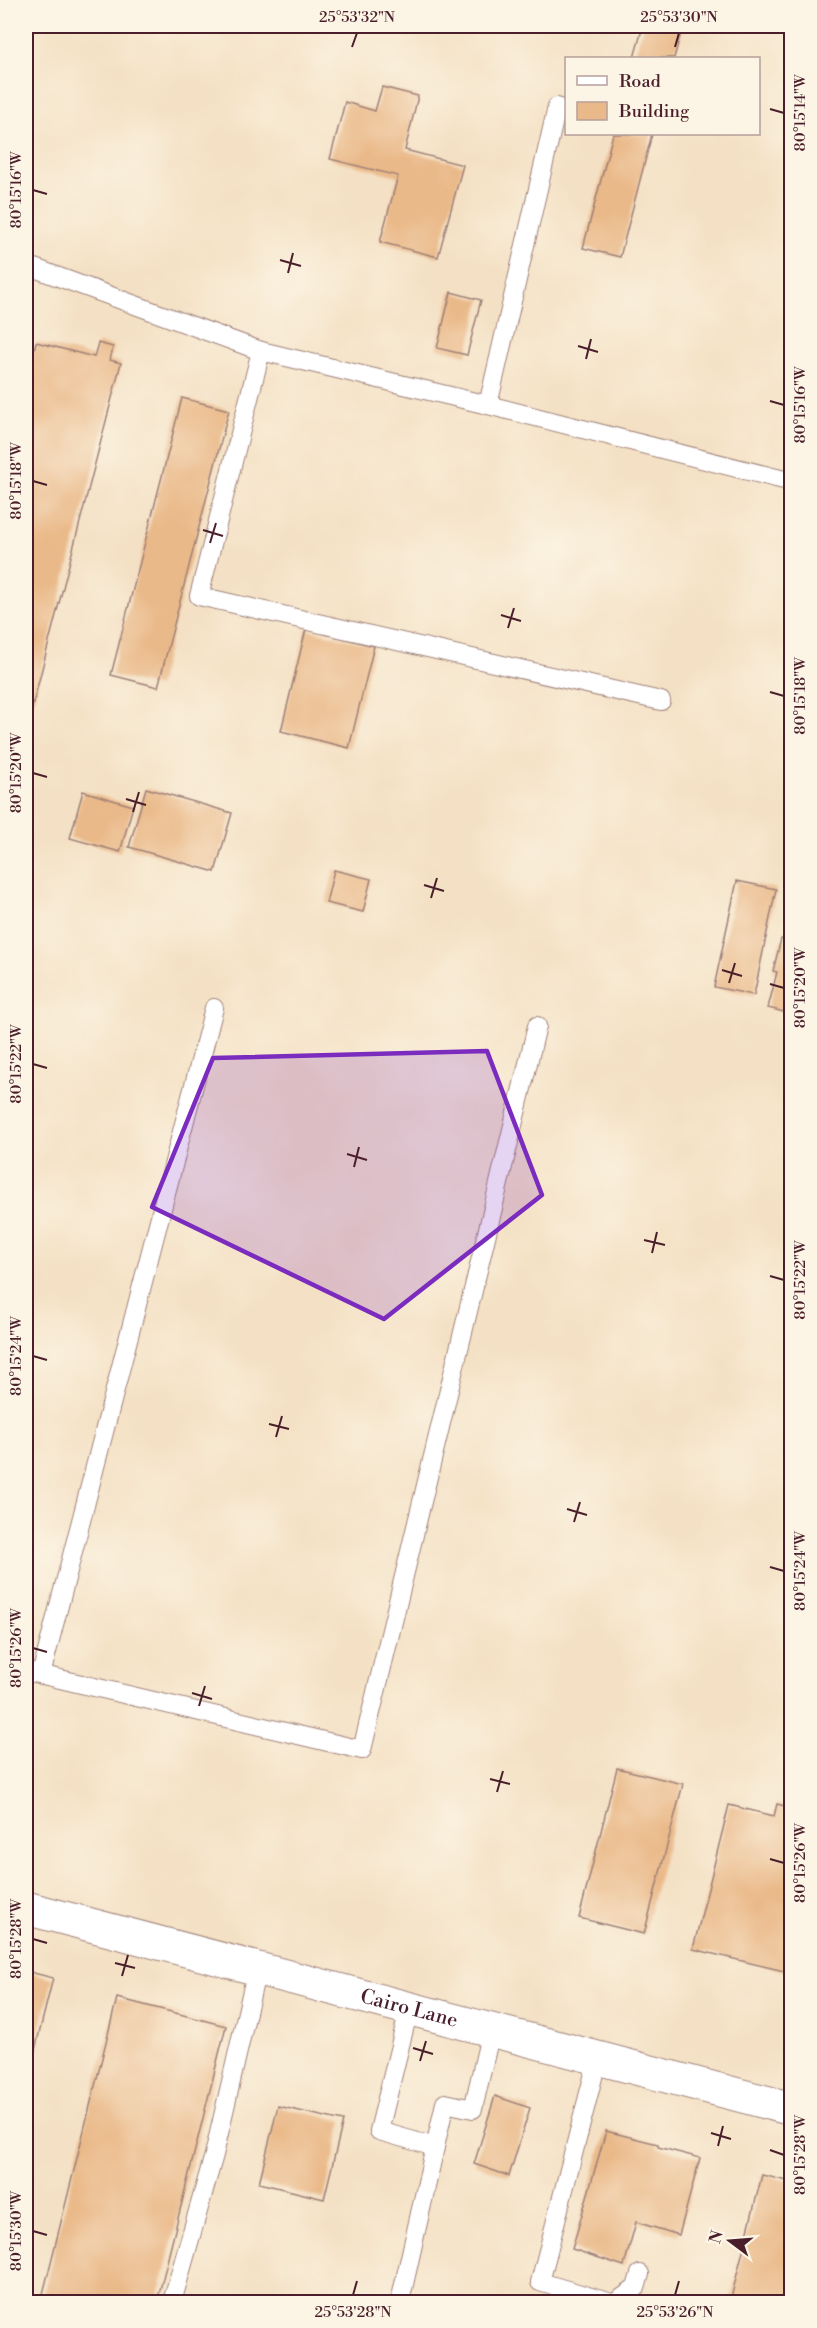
<svg xmlns="http://www.w3.org/2000/svg" width="817" height="2328" font-family="'Libre Bodoni',serif">
<style>
.building{fill:#eab989}
.lines{fill:none;stroke-linecap:round;stroke-linejoin:round}
.service-casing{stroke:#9f8078;stroke-width:20}
.minor-casing{stroke:#9f8078;stroke-width:35}
.service{stroke:#fff;stroke-width:18}
.minor{stroke:#fff;stroke-width:33}
.marked{fill:#7b2cbf;fill-opacity:0.2;stroke:#7b2cbf;stroke-width:4.5;stroke-linejoin:round}
.ticks{fill:none;stroke:#4a1f2b;stroke-width:2}
.labels{text-anchor:middle;dominant-baseline:central;stroke-width:5;stroke-linejoin:round;paint-order:stroke}
.street-label{font-size:20px;fill:#4a1f2b;stroke:#fcf5e5}
.neatline{fill:none;stroke:#4a1f2b;stroke-width:2}
.ticks-label{font-size:15px;text-anchor:middle;fill:#4a1f2b}
</style>
<rect width="100%" height="100%" fill="#fcf5e5"/>
<filter id="ink" filterUnits="userSpaceOnUse"><feTurbulence type="fractalNoise" baseFrequency=".0167" numOctaves="2"/><feDisplacementMap in="SourceGraphic" scale="12" xChannelSelector="R" yChannelSelector="G"/><feConvolveMatrix kernelMatrix="1 2 1 2 8 2 1 2 1" color-interpolation-filters="sRGB"/></filter>
<filter id="wash" filterUnits="userSpaceOnUse"><feTurbulence type="fractalNoise" baseFrequency=".008" numOctaves="4" result="noise"/><feDisplacementMap in="SourceGraphic" scale="24" xChannelSelector="R" yChannelSelector="G"/><feGaussianBlur stdDeviation="1.35" result="paint"/><feColorMatrix in="noise" values="0 0 0 0 0 0 0 0 0 0 0 0 0 0 0 0 0 1.4 0 .05"/><feComposite in="paint" operator="in"/></filter>
<g filter="url(#wash)">
<rect width="100%" height="100%" fill="#f4e1c5"/>
<g id="blocks">
<g class="building">
<polygon points="643,26 668,26 682,29 674,58 634,58"/>
<polygon points="382,87 418,96 405,150 463,165 438,257 380,242 398,176 330,159 345,102 375,111"/>
<polygon points="613,134 652,134 620,257 583,248"/>
<polygon points="451,292 481,300 467,355 437,348"/>
<polygon points="36,342 94,357 98,343 113,347 110,360 121,363 26,731 26,383"/>
<polygon points="182,398 229,410 158,687 111,675"/>
<polygon points="306,629 374,646 349,748 281,731"/>
<polygon points="146,788 232,813 215,872 129,847"/>
<polygon points="83,791 133,806 120,852 70,838"/>
<polygon points="334,870 371,879 363,912 326,903"/>
<polygon points="737,881 776,889 754,995 714,987"/>
<polygon points="781,939 792,941 792,1014 768,1008 777,972 773,971"/>
<polygon points="617,1768 683,1784 644,1934 579,1918"/>
<polygon points="777,1804 792,1808 792,1973 693,1949 729,1805 774,1816"/>
<polygon points="26,1971 53,1978 26,2086"/>
<polygon points="117,1998 226,2026 157,2302 136,2297 135,2302 41,2302"/>
<polygon points="495,2096 530,2108 509,2176 474,2164"/>
<polygon points="278,2106 343,2121 324,2199 259,2183"/>
<polygon points="606,2131 658,2144 658,2147 700,2158 679,2235 636,2222 624,2266 572,2249"/>
<polygon points="762,2175 792,2182 792,2297 784,2295 782,2302 730,2302"/>
</g>
</g>
</g>
<g filter="url(#ink)">
<use href="#blocks" fill-opacity="0" stroke="#9f8078" stroke-width="1.5"/>
<g class="lines">
<g class="service-casing">
<g id="service">
<polyline points="26,265 261,351"/>
<polyline points="488,405 557,107"/>
<polyline points="661,701 199,596 261,351 488,405 792,482"/>
<polyline points="26,1671 362,1750 537,1026"/>
<polyline points="41,1675 214,1008"/>
<polyline points="598,2058 540,2282 608,2302"/>
<polyline points="435,2147 445,2103 473,2109 491,2031"/>
<polyline points="172,2302 214,2155 257,1969"/>
<polyline points="400,2302 435,2147 379,2131 409,2009"/>
<polyline points="616,2302 636,2288 640,2274"/>
</g>
</g>
<g class="minor-casing">
<g id="minor">
<path id="s1" d="M26 1908 792 2109"/>
</g>
</g>
<use href="#service" class="service"/>
<use href="#minor" class="minor"/>
</g>
</g>
<path class="marked" d="M487 1051 542 1195 384 1319 152 1207 213 1058Z"/>
<path class="ticks" d="M352 47 357 33M675 47 679 33M770 109 784 113M33 190 47 194M280 260 301 266M288 273 293 253M578 346 598 352M586 359 591 339M770 401 784 405M33 481 47 485M203 530 223 536M210 543 216 523M501 615 521 621M508 628 514 608M770 692 784 696M33 773 47 777M126 799 146 805M133 812 139 792M424 885 444 891M431 898 437 878M722 970 742 976M729 983 735 963M770 984 784 988M33 1064 47 1068M347 1154 367 1160M354 1167 359 1147M644 1240 665 1245M652 1253 657 1232M770 1276 784 1280M33 1356 47 1360M269 1424 289 1429M276 1437 282 1416M567 1509 587 1515M574 1522 580 1502M770 1567 784 1571M33 1648 47 1652M192 1693 212 1699M199 1706 205 1686M490 1779 510 1784M497 1792 503 1771M770 1859 784 1863M33 1939 47 1943M115 1963 135 1968M122 1976 128 1955M413 2048 433 2054M420 2061 426 2041M711 2133 731 2139M718 2146 723 2126M770 2150 784 2155M33 2231 47 2235M353 2295 357 2281M675 2295 679 2281"/>
<g class="labels">
<g class="street-label">
<text stroke="none"><textPath href="#s1" startOffset="396">Cairo Lane</textPath></text>
</g>
</g>
<rect width="817" height="2328" fill="none" stroke="#fcf5e5" stroke-width="66"/>
<rect x="565" y="57" width="195" height="78" fill="#fcf5e5" stroke="#b59f9b" stroke-width="1.5"/>
<rect x="577" y="76" width="30" height="9" fill="#ffffff" stroke="#b59f9b" stroke-width="1.5"/>
<text x="619" y="87" font-size="18" fill="#4a1f2b">Road</text>
<rect x="577" y="102" width="30" height="18" fill="#eab989" stroke="#b59f9b" stroke-width="1.5"/>
<text x="619" y="117" font-size="18" fill="#4a1f2b">Building</text>
<g transform="translate(730 2241) rotate(286)" stroke="#fcf5e5" stroke-width="4.5" paint-order="stroke">
<path d="M0-4.5L10 22L0 15L-10 22Z" fill="#4a1f2b"/>
<text y="-9" font-size="16" font-weight="bold" text-anchor="middle" fill="#4a1f2b">N</text>
</g>
<rect x="33" y="33" width="751" height="2262" class="neatline"/>
<g class="ticks-label">
<text x="357" y="22">25°53'32"N</text>
<text x="679" y="22">25°53'30"N</text>
<text transform="translate(800 113) rotate(-90)" y="5">80°15'14"W</text>
<text transform="translate(16 190) rotate(-90)" y="5">80°15'16"W</text>
<text transform="translate(800 405) rotate(-90)" y="5">80°15'16"W</text>
<text transform="translate(16 481) rotate(-90)" y="5">80°15'18"W</text>
<text transform="translate(800 696) rotate(-90)" y="5">80°15'18"W</text>
<text transform="translate(16 773) rotate(-90)" y="5">80°15'20"W</text>
<text transform="translate(800 988) rotate(-90)" y="5">80°15'20"W</text>
<text transform="translate(16 1064) rotate(-90)" y="5">80°15'22"W</text>
<text transform="translate(800 1280) rotate(-90)" y="5">80°15'22"W</text>
<text transform="translate(16 1356) rotate(-90)" y="5">80°15'24"W</text>
<text transform="translate(800 1571) rotate(-90)" y="5">80°15'24"W</text>
<text transform="translate(16 1648) rotate(-90)" y="5">80°15'26"W</text>
<text transform="translate(800 1863) rotate(-90)" y="5">80°15'26"W</text>
<text transform="translate(16 1939) rotate(-90)" y="5">80°15'28"W</text>
<text transform="translate(800 2155) rotate(-90)" y="5">80°15'28"W</text>
<text transform="translate(16 2231) rotate(-90)" y="5">80°15'30"W</text>
<text x="353" y="2317">25°53'28"N</text>
<text x="675" y="2317">25°53'26"N</text>
</g>
</svg>
